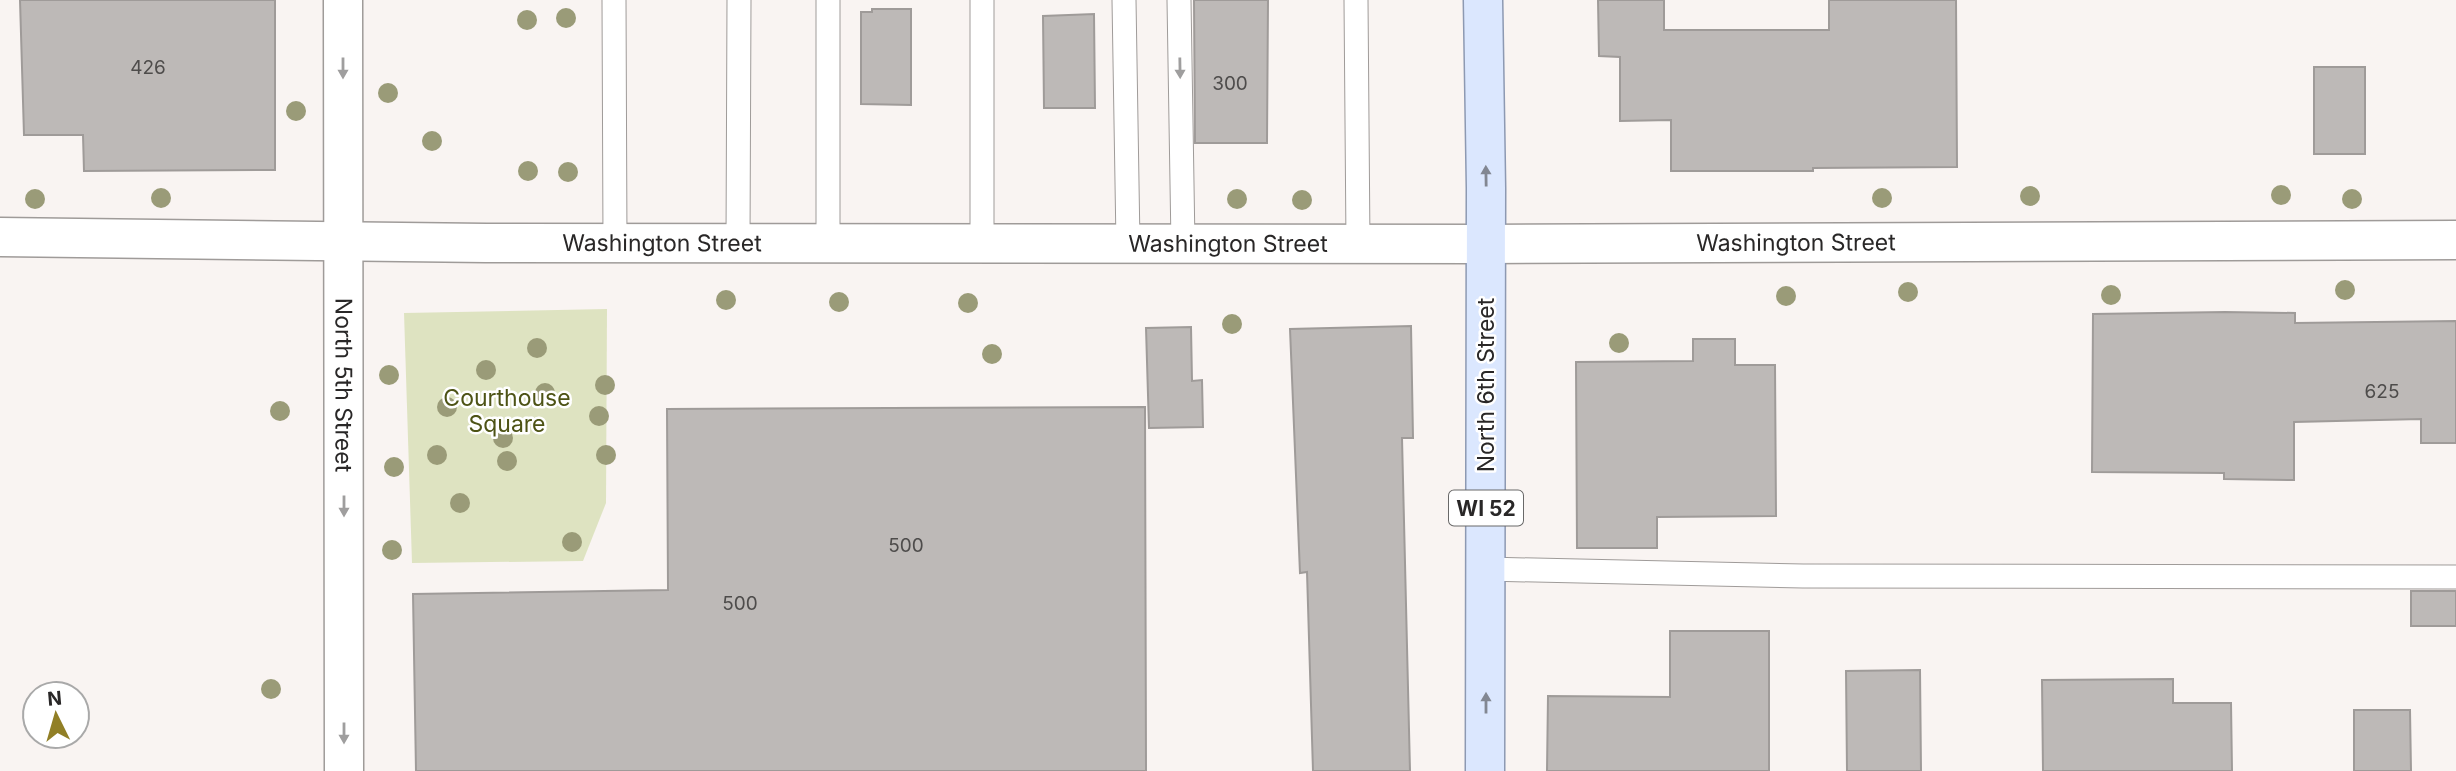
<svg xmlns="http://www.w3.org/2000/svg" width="2456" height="771" font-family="Inter,sans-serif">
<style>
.green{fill:#dee3c1}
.building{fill:#bdb9b7;stroke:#9f9b99;stroke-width:2}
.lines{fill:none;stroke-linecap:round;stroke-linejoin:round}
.lane-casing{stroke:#9f9b99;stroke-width:25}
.secondary-casing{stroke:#9f9b99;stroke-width:41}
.primary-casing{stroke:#8d99b2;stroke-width:41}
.lane{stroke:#fff;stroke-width:23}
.secondary{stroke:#fff;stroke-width:38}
.primary{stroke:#dbe7fe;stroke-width:38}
.tree{fill:#9a9b78}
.oneway{fill:#9f9e9e}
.oneway2{fill:#828792}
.labels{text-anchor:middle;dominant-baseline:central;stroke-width:5;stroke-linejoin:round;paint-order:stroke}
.number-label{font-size:19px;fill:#4e4c4b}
.shield{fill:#fff;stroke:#696868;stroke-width:2}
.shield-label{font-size:21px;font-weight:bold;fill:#292727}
.street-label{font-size:23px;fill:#292727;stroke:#fff}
.park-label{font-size:23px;fill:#4d5315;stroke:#fff}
</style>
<rect width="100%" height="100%" fill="#f9f4f2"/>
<polygon class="green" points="607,309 606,503 583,561 412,563 404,313"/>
<g class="building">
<polygon points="20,0 275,0 275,170 84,171 83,135 24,135"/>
<polygon points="1194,0 1268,0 1267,143 1195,143"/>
<polygon points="1598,0 1664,0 1664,30 1829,30 1829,0 1956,0 1957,167 1813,168 1813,171 1671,171 1671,120 1620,121 1620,57 1599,56"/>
<polygon points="872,9 911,9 911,105 861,104 861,12 872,12"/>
<polygon points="1094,14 1095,108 1044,108 1043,16"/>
<rect x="2314" y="67" width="51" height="87"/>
<polygon points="2225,312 2295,313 2295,323 2456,321 2456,443 2421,443 2421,419 2294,422 2294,480 2224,479 2224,473 2092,472 2093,314"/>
<polygon points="1411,326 1413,438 1402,438 1410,771 1313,771 1307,572 1300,573 1290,329"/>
<polygon points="1191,327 1192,381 1202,380 1203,427 1149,428 1146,328"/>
<polygon points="1693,339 1735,339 1735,365 1775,365 1776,516 1657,517 1657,548 1577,548 1576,362 1693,361"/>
<polygon points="1145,407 1146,771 416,771 413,594 668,590 667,409"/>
<rect x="2411" y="591" width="45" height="35"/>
<polygon points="1670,631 1769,631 1769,771 1547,771 1548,696 1670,697"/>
<polygon points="1920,670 1921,771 1847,771 1846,671"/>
<polygon points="2173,679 2173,703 2231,703 2232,771 2043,771 2042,680"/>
<polygon points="2354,710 2410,710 2411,771 2354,771"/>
</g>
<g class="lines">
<g class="lane-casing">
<g id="lane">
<polyline points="614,0 615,242"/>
<polyline points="828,0 828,243"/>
<polyline points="1124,0 1128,243"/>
<polyline points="1179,0 1183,244"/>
<polyline points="1356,0 1358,244"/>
<polyline points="738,242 739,0"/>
<polyline points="982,243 982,0"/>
<polyline points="1486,569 1803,576 2456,577"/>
</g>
</g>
<g class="secondary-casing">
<g id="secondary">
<path id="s1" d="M343 0 344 771"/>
<path id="s2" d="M0 237 486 243 1486 244 2456 240"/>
</g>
</g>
<g class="primary-casing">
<polyline id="primary" points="1483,0 1486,188 1485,771"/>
</g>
<use href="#lane" class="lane"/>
<use href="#secondary" class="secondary"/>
<use href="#primary" class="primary"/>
</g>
<g class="tree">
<circle cx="566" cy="18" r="10"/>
<circle cx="527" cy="20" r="10"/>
<circle cx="388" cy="93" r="10"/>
<circle cx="296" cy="111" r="10"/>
<circle cx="432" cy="141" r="10"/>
<circle cx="528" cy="171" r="10"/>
<circle cx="568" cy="172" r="10"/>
<circle cx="2281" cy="195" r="10"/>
<circle cx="2030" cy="196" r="10"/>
<circle cx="161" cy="198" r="10"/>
<circle cx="1882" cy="198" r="10"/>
<circle cx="35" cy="199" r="10"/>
<circle cx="1237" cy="199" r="10"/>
<circle cx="2352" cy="199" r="10"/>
<circle cx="1302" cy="200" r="10"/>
<circle cx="2345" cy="290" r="10"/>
<circle cx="1908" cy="292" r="10"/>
<circle cx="2111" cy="295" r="10"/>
<circle cx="1786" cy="296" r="10"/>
<circle cx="726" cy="300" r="10"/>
<circle cx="839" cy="302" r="10"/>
<circle cx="968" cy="303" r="10"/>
<circle cx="1232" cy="324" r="10"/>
<circle cx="1619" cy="343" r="10"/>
<circle cx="537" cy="348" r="10"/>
<circle cx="992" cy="354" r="10"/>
<circle cx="486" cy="370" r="10"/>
<circle cx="389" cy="375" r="10"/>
<circle cx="605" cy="385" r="10"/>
<circle cx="545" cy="393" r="10"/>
<circle cx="447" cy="407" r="10"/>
<circle cx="280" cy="411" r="10"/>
<circle cx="599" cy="416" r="10"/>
<circle cx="503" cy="438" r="10"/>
<circle cx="437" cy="455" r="10"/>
<circle cx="606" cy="455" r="10"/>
<circle cx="507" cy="461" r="10"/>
<circle cx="394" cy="467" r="10"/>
<circle cx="460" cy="503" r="10"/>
<circle cx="572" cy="542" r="10"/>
<circle cx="392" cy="550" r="10"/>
<circle cx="271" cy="689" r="10"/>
</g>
<defs><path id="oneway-solid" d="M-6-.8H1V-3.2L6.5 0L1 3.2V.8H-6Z" transform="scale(1.75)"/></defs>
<g class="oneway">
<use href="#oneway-solid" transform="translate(343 68) rotate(90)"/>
<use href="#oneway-solid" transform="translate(1180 68) rotate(89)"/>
<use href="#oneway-solid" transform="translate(344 506) rotate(90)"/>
<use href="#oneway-solid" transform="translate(344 733) rotate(90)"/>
</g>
<g class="oneway2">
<use href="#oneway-solid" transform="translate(1486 176) rotate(-91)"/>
<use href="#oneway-solid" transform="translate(1486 703) rotate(-90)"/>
</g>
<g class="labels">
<g class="number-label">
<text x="148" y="67">426</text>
<text x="1230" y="83">300</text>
<text x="2382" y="391">625</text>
<text x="906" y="545">500</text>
<text x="740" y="603">500</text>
</g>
<rect class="shield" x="1449" y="490.5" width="74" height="35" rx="5"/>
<g class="shield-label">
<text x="1486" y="508">WI 52</text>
</g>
<g class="street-label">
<text stroke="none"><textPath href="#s2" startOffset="662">Washington Street</textPath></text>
<text stroke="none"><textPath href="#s2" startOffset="1228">Washington Street</textPath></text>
<text stroke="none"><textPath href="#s2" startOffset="1796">Washington Street</textPath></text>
<text stroke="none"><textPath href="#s1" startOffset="385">North 5th Street</textPath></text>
<text transform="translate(1486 385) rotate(-90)">North 6th Street</text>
</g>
<g class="park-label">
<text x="507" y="398">Courthouse<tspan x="507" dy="26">Square</tspan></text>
</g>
</g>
<g transform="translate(56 715) rotate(355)"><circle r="33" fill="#ffffff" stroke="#a9a9a9" stroke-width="2"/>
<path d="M0-5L12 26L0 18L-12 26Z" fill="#917f26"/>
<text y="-10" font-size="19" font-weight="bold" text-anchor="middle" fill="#292727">N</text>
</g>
</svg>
